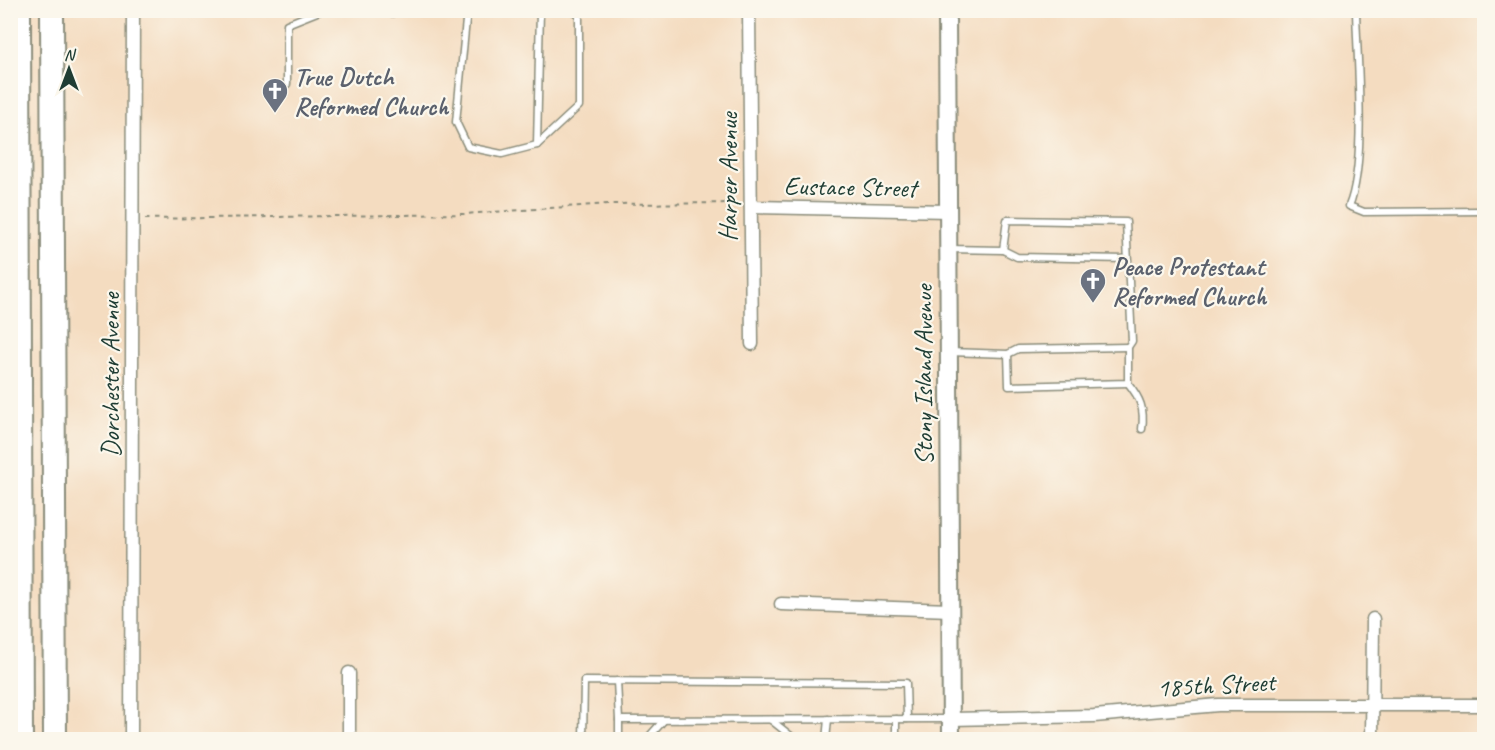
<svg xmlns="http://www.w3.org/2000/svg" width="1495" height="750" font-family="Caveat,sans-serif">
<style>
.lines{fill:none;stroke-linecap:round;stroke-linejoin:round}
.service-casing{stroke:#8a8c7a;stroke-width:9}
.minor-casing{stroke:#8a8c7a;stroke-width:15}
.tertiary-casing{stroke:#8a8c7a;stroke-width:20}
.motorway-casing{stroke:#8a8c7a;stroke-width:26}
.path{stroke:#8a8c7a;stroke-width:2;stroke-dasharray:4.5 4.5;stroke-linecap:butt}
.service{stroke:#fff;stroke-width:6}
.minor{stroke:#fff;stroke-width:12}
.tertiary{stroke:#fff;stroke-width:16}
.motorway{stroke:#fff;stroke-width:22}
.labels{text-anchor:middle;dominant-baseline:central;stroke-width:4.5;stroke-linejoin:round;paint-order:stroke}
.worship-label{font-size:26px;font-weight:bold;fill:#5b616d;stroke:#fbf7ec;text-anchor:start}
.street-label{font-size:26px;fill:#1f3d34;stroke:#fbf7ec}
</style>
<rect width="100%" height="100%" fill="#fbf7ec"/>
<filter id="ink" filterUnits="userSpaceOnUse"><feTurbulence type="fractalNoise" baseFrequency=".0167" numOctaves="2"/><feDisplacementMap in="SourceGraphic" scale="12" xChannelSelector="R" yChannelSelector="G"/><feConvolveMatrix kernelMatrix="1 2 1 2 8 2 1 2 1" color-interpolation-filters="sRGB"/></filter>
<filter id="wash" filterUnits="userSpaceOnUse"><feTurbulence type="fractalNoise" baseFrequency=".008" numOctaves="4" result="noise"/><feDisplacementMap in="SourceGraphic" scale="24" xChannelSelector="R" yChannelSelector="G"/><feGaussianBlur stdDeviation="1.35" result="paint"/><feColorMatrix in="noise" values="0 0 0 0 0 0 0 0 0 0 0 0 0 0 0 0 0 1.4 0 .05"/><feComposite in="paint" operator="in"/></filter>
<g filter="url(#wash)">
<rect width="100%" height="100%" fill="#f4dcc0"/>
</g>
<g filter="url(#ink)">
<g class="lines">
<g class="service-casing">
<g id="service">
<polyline points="380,10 393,13"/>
<polyline points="467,10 456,122 468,147 502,154 537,145 579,106 579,14 571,10"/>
<path d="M1356 10C1357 61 1367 162 1349 206L1364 212 1484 211"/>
<polyline points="287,84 287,24 322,10"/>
<polyline points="537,145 540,10"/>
<polyline points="948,249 1003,250 1017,257 1126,259"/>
<polyline points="1003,250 1007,220 1126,222 1132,341 1128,347 1128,383 1009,386 1008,354"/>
<polyline points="949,352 1008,354 1018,349 1128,347"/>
<path d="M1128 383C1140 398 1145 409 1142 429"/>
<polyline points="617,681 619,720 949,719"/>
<polyline points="896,719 896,740"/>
<polyline points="619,720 619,740"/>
<polyline points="771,720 796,740"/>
<polyline points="583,740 584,681 906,683 907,719"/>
<polyline points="646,740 664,720"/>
<polyline points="826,740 828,719"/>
</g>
</g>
<g class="minor-casing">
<g id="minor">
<polyline points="749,10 752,344"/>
<polyline points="751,207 948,211"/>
<polyline points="781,604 950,610"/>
<polyline points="951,719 1094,716 1218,705 1484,705"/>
<polyline points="131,740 133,10"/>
<polyline points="349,740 349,673"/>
<polyline points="1372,740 1373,619"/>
</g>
</g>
<g class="tertiary-casing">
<polyline id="tertiary" points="947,10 951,740"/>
</g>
<g class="motorway-casing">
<g id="motorway">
<polyline points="19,10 21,740"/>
<polyline points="52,10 55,740"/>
</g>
</g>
<polyline class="path" points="145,219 464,214 609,204 739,203"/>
<use href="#service" class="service"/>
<use href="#minor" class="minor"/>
<use href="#tertiary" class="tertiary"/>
<use href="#motorway" class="motorway"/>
</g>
</g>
<defs>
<g id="church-pin" transform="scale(1.35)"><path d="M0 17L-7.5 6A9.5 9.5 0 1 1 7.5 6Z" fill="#6b7280" stroke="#fbf7ec"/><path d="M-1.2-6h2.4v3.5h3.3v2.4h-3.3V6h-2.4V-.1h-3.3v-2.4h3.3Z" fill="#fff"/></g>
</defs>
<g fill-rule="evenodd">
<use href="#church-pin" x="275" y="91"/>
<use href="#church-pin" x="1093" y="281"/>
</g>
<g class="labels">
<g class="worship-label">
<text x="294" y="76">True Dutch<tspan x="294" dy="30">Reformed Church</tspan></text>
<text x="1112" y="266">Peace Protestant<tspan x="1112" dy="30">Reformed Church</tspan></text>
</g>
<g class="street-label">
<text transform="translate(728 177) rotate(-90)">Harper Avenue</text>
<text transform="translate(850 187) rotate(1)">Eustace Street</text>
<text transform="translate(110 375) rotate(-90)">Dorchester Avenue</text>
<text transform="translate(923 375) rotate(-90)">Stony Island Avenue</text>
<text transform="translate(1216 685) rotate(-3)">185th Street</text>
</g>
</g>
<rect width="1495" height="750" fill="none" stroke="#fbf7ec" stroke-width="36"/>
<g transform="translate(69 69)" stroke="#fbf7ec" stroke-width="4.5" paint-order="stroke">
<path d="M0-4.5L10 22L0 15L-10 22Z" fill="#1f3d34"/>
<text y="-9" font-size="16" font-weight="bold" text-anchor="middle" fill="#1f3d34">N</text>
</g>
</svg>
